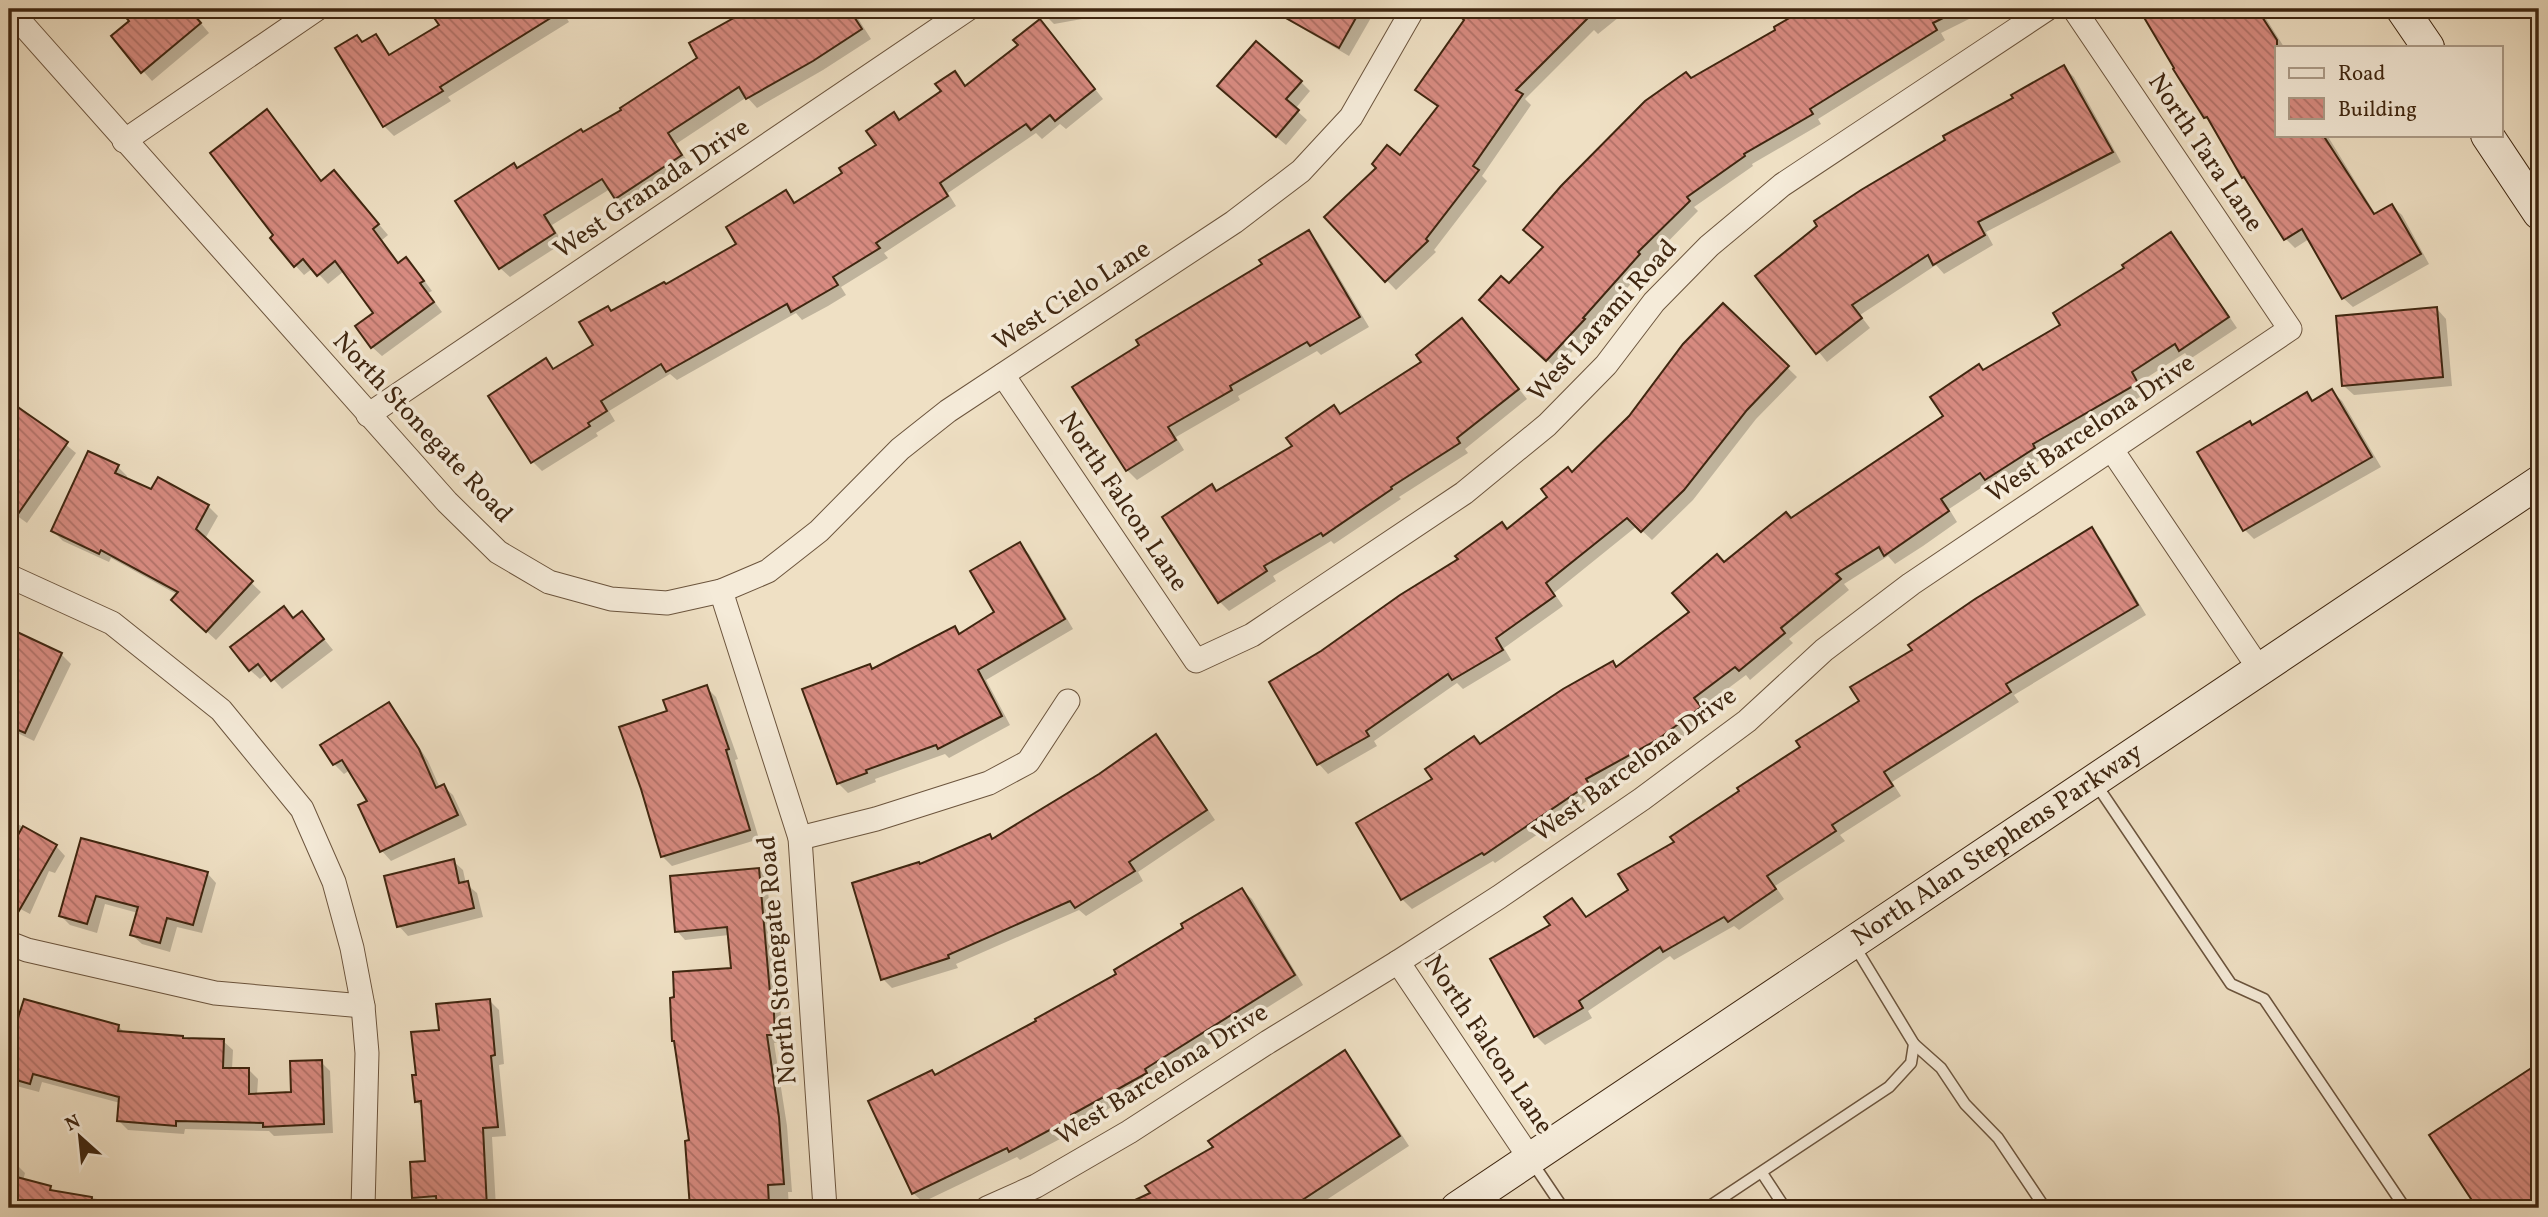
<svg xmlns="http://www.w3.org/2000/svg" width="2548" height="1217" font-family="Vollkorn,serif">
<style>
.shadow{fill:#0003}
.building{fill:url(#building-back-hatch);stroke:#3f2610;stroke-width:2}
.lines{fill:none;stroke-linecap:round;stroke-linejoin:round}
.lane-casing{stroke:#6b543d;stroke-width:13}
.street-casing{stroke:#6b543d;stroke-width:25}
.secondary-casing{stroke:#3f2610;stroke-width:34}
.lane{stroke:#f5ebd9;stroke-width:10}
.street{stroke:#f5ebd9;stroke-width:23}
.secondary{stroke:#f5ebd9;stroke-width:32}
.labels{text-anchor:middle;dominant-baseline:central;stroke-width:7;stroke-linejoin:round;paint-order:stroke}
.street-label{font-size:26px;fill:#3f2610;stroke:#f5ebd9}
</style>
<defs>
<pattern id="building-back-hatch" width="6" height="6" patternUnits="userSpaceOnUse" patternTransform="scale(1.75)"><rect width="6" height="6" fill="#d88b81"/><path d="M-1 5l2 2M0 0l6 6M5-1l2 2" fill="none" stroke="#b17168"/></pattern>
</defs>
<rect width="100%" height="100%" fill="#efe0c4"/>
<filter id="stains"><feTurbulence type="fractalNoise" baseFrequency=".00286" numOctaves="4"/><feColorMatrix values="0 0 0 0 .2 0 0 0 0 .09 0 0 0 0 .02 0 0 0 .5 -.17"/></filter>
<radialGradient id="worn" r=".72"><stop offset=".6" stop-color="#630" stop-opacity="0"/><stop offset="1" stop-color="#630" stop-opacity=".3"/></radialGradient>
<g class="shadow">
<polygon points="122,9 189,9 209,33 152,81 113,37 132,21"/>
<polygon points="430,9 568,9 563,12 569,22 448,97 451,101 394,136 384,126 363,44 376,36 391,55 441,26"/>
<polygon points="754,9 852,9 871,39 823,70 757,108 747,97 676,144 690,165 626,208 610,189 552,225 563,243 510,277 500,268 518,170 623,111 699,58 691,44"/>
<polygon points="1043,9 1138,9 1054,24 1044,14"/>
<polygon points="1269,9 1376,9 1349,56"/>
<polygon points="1474,9 1629,9 1598,34 1594,30 1525,99 1531,105 1482,176 1487,181 1434,250 1436,252 1396,290 1326,217 1401,158 1439,108 1417,90 1466,20 1465,18"/>
<polygon points="1808,9 1989,9 1941,33 1945,40 1818,119 1821,124 1752,164 1753,166 1694,207 1698,211 1647,263 1648,264 1557,369 1491,309 1509,285 1692,80 1777,30 1776,28"/>
<polygon points="2141,9 2260,9 2284,47 2277,47 2277,135 2327,135 2376,215 2392,206 2402,215 2429,264 2353,307 2343,298 2309,239 2295,248 2285,238 2251,184 2243,177 2213,125 2206,117"/>
<polygon points="1049,31 1103,99 1066,129 1060,124 1042,139 1036,133 948,193 956,206 884,253 888,258 841,287 846,295 828,306 802,320 796,313 677,380 670,374 609,411 615,421 596,433 598,436 542,471 533,462 546,361 555,370 596,346 612,312 666,286 738,244 786,192 796,204 845,173 878,145 900,121 943,92 954,73 967,87"/>
<polygon points="2064,67 2074,77 2121,162 1986,232 1993,245 1944,274 1936,265 1860,315 1870,328 1827,362 1757,276"/>
<polygon points="1301,82 1310,91 1295,109 1307,120 1286,145 1228,96"/>
<polygon points="267,112 322,182 343,182 388,235 382,240 399,264 406,259 415,268 432,291 428,293 442,312 382,356 372,347 375,313 344,271 328,284 313,268 304,275 295,265 275,236"/>
<polygon points="1309,232 1318,242 1369,327 1321,355 1317,351 1238,396 1240,400 1176,437 1184,450 1137,480 1127,470 1074,388 1264,265"/>
<polygon points="2171,235 2180,244 2237,328 2190,359 2185,353 2140,382 2147,393 2041,454 2043,458 1996,489 1990,482 1949,509 1957,522 1923,546 1895,564 1888,556 1844,584 1849,590 1789,639 1793,643 1750,680 1746,675 1702,708 1709,717 1667,749 1594,789 1597,794 1495,863 1493,861 1412,909 1402,899 1358,824 1434,779 1474,738 1481,745 1613,664 1618,668 1692,613 1725,564 1945,416 1984,372 2063,325 2126,268"/>
<polygon points="1723,305 1797,377 1756,419 1693,500 1652,540 1637,526 1554,593 1563,606 1504,648 1511,660 1463,689 1457,683 1374,741 1377,746 1328,774 1319,764 1271,682 1322,653 1508,530 1549,497 1630,417"/>
<polygon points="2437,309 2446,319 2452,386 2354,395 2344,386"/>
<polygon points="1471,330 1527,399 1465,449 1468,453 1399,497 1401,499 1334,544 1331,541 1273,576 1276,581 1229,611 1220,602 1217,492 1294,447 1334,407 1342,415"/>
<polygon points="2332,391 2342,401 2381,467 2254,539 2245,530 2253,427 2307,395 2314,402"/>
<polygon points="9,398 76,453 27,523 9,510"/>
<polygon points="118,467 127,476 126,480 152,492 208,506 218,516 205,539 261,592 216,640 182,609 178,595 111,558 109,562 63,541 53,531"/>
<polygon points="2092,529 2101,539 2146,615 2014,695 2019,702 1892,782 1901,796 1840,835 1845,841 1775,886 1784,899 1739,930 1734,926 1674,960 1670,956 1588,1011 1592,1018 1545,1045 1535,1035 1552,926 1572,900 1587,918 1630,891 1676,843 1861,701 1914,650"/>
<polygon points="1019,544 1029,554 1073,629 986,680 1010,725 949,758 945,754 875,779 876,782 848,793 838,783 870,666 874,670 954,628 961,634 996,612"/>
<polygon points="283,608 295,619 311,623 333,650 282,689 268,673 260,679 250,670"/>
<polygon points="9,639 61,654 71,664 34,741 9,729"/>
<polygon points="706,687 716,697 738,759 735,760 759,839 672,866 662,856 670,712"/>
<polygon points="389,704 398,714 428,761 440,788 443,786 453,795 467,825 391,861 382,851 361,806 370,802 350,770 344,774 334,764"/>
<polygon points="1156,736 1165,746 1215,820 1138,872 1143,881 1086,916 1079,910 956,964 958,968 892,988 883,979 921,866 990,836 994,840 1100,776"/>
<polygon points="9,819 56,846 65,856 55,873 49,871 30,914 9,903"/>
<polygon points="83,841 207,873 216,883 202,933 177,927 170,952 142,944 132,935 138,913 105,904 97,933 70,925 61,916"/>
<polygon points="453,861 463,870 466,884 477,893 483,917 408,936 399,926"/>
<polygon points="759,869 767,878 777,1000 780,1003 783,1042 774,1043 787,1126 792,1192 788,1192 789,1208 691,1208 687,1142 691,1142 733,970 729,935 685,940 677,931"/>
<polygon points="1242,890 1252,899 1303,985 1154,1079 1156,1083 1079,1125 1081,1128 1020,1160 1017,1157 923,1202 913,1193 936,1076 1038,1022 1118,974"/>
<polygon points="489,1000 499,1010 504,1064 499,1065 506,1136 492,1137 496,1208 415,1208 412,1164 427,1163 423,1108 416,1101 417,1076 440,1031"/>
<polygon points="9,1027 16,1029 119,1027 125,1033 185,1040 223,1041 233,1050 232,1069 249,1070 258,1079 257,1095 293,1094 321,1062 330,1071 333,1133 274,1136 269,1131 185,1129 184,1134 128,1130 119,1121 120,1103 42,1082 39,1092 9,1084"/>
<polygon points="1345,1053 1354,1062 1409,1146 1314,1208 1122,1208 1152,1194"/>
<polygon points="2539,1065 2539,1208 2479,1208 2431,1136"/>
<polygon points="9,1162 16,1164 25,1173 23,1181 50,1188 55,1192 152,1208 9,1208"/>
</g>
<g class="building">
<polygon points="119,9 189,9 201,23 141,73 111,36 129,21"/>
<polygon points="428,9 565,9 440,87 443,91 383,127 335,48 357,35 362,42 376,34 389,55 439,25"/>
<polygon points="750,9 849,9 862,29 813,61 746,99 739,87 668,133 682,155 615,199 602,179 544,215 555,233 499,269 455,201 514,163 517,168 581,129 583,132 621,110 620,108 697,58 689,43"/>
<polygon points="1270,9 1361,9 1339,48"/>
<polygon points="1453,9 1597,9 1516,90 1523,94 1473,166 1479,170 1426,239 1428,241 1385,282 1324,217 1376,168 1372,164 1387,145 1400,155 1438,106 1415,90 1464,20"/>
<polygon points="1805,9 1961,9 1933,23 1937,30 1810,109 1813,114 1744,154 1745,156 1687,197 1690,201 1638,252 1640,254 1583,318 1585,319 1546,361 1479,300 1501,276 1509,283 1543,247 1523,230 1561,186 1645,101 1686,72 1691,78 1775,30 1774,27"/>
<polygon points="2139,9 2257,9 2277,40 2277,135 2323,135 2374,214 2392,204 2421,254 2342,299 2302,229 2284,240 2244,177 2242,178 2207,117 2204,118 2173,69 2174,68"/>
<polygon points="1040,19 1095,89 1055,121 1050,115 1031,130 1026,124 940,183 948,196 876,243 880,248 833,277 838,285 791,312 787,304 666,372 661,364 601,401 607,411 588,423 590,426 531,463 488,396 546,358 553,369 593,345 579,322 608,306 611,311 664,282 666,284 736,244 726,227 786,190 794,203 842,173 839,168 876,145 866,131 894,112 899,120 941,91 935,84 955,71 965,86 1018,45 1013,40"/>
<polygon points="1256,41 1302,81 1286,99 1299,110 1276,137 1217,86"/>
<polygon points="2064,65 2113,152 1978,222 1985,235 1933,265 1928,255 1852,305 1862,318 1816,354 1755,276 1817,226 1814,221 1861,190 1945,140 1943,136 2013,98 2011,95"/>
<polygon points="267,109 321,181 334,170 379,224 373,229 398,263 406,257 424,281 420,283 434,302 371,348 355,326 373,313 335,261 317,276 303,259 294,267 270,238 273,235 210,153"/>
<polygon points="1309,230 1360,317 1310,346 1307,342 1230,386 1232,390 1168,427 1176,440 1126,471 1072,387 1139,345 1136,340 1262,264 1259,260"/>
<polygon points="2171,232 2229,317 2179,351 2175,344 2132,372 2138,383 2033,444 2035,448 1985,480 1980,473 1941,499 1949,511 1884,556 1879,547 1836,574 1841,579 1781,628 1785,633 1739,671 1735,667 1694,698 1701,707 1657,740 1586,779 1589,784 1484,855 1482,853 1401,900 1356,823 1432,779 1425,769 1474,736 1480,744 1563,689 1613,661 1616,667 1689,612 1672,593 1717,554 1724,562 1786,512 1791,518 1943,416 1930,397 1979,364 1983,370 2060,325 2053,313 2124,268 2122,265"/>
<polygon points="1723,303 1789,366 1747,410 1684,490 1641,532 1627,518 1546,583 1555,596 1496,638 1503,650 1452,680 1448,674 1366,731 1369,736 1317,765 1269,682 1321,651 1400,595 1458,559 1455,556 1502,522 1507,529 1547,497 1541,489 1568,467 1572,472 1629,416 1683,344"/>
<polygon points="2437,307 2443,377 2342,386 2336,316"/>
<polygon points="1462,318 1519,389 1457,438 1460,443 1391,487 1392,489 1323,536 1321,533 1264,566 1267,571 1218,603 1162,517 1212,484 1216,491 1292,446 1286,438 1334,405 1340,414 1421,362 1416,355"/>
<polygon points="2332,389 2372,457 2243,531 2197,452 2250,421 2252,425 2307,392 2312,401"/>
<polygon points="9,401 68,442 9,527"/>
<polygon points="88,451 119,465 115,473 151,489 158,477 209,505 196,529 253,581 206,632 171,600 178,592 101,550 99,554 51,531"/>
<polygon points="2092,527 2138,605 2006,684 2011,692 1884,772 1893,786 1832,825 1836,831 1767,876 1776,889 1728,922 1724,917 1663,952 1660,947 1579,1001 1583,1008 1534,1037 1490,959 1550,925 1544,917 1572,898 1586,917 1628,890 1618,874 1674,842 1670,837 1739,791 1737,788 1800,747 1796,741 1859,701 1850,687 1912,650 1908,645 1975,599"/>
<polygon points="1020,542 1065,619 978,670 1002,716 938,749 936,745 866,770 867,773 837,784 802,689 870,664 872,669 955,626 959,634 994,612 970,571"/>
<polygon points="284,606 293,618 302,611 324,639 271,681 258,664 249,671 230,647"/>
<polygon points="15,631 62,653 25,733 9,726 9,644"/>
<polygon points="707,685 729,749 726,750 750,830 661,857 641,789 619,727 667,711 663,700"/>
<polygon points="389,702 419,749 436,788 444,784 458,815 380,852 358,805 367,801 342,760 333,765 320,745"/>
<polygon points="1156,734 1207,810 1129,862 1135,871 1075,908 1070,901 948,955 949,958 881,980 852,883 919,862 920,864 990,834 992,839 1099,774"/>
<polygon points="23,826 57,845 9,928 9,851"/>
<polygon points="81,838 208,872 193,925 167,918 160,943 130,935 138,907 96,896 87,924 59,916"/>
<polygon points="454,859 459,883 468,881 474,908 397,927 384,876"/>
<polygon points="759,868 770,993 773,993 775,1035 767,1035 779,1117 784,1184 768,1185 769,1205 690,1208 685,1141 689,1140 674,1041 672,1041 670,998 674,997 673,972 731,968 727,927 675,932 670,876"/>
<polygon points="1242,888 1295,975 1145,1069 1147,1073 1071,1115 1072,1118 1009,1152 1007,1148 912,1194 868,1101 932,1070 935,1075 1036,1021 1035,1019 1116,974 1114,970 1183,928 1181,924"/>
<polygon points="24,999 119,1025 118,1031 183,1036 183,1038 224,1039 223,1068 249,1068 249,1094 291,1092 290,1061 322,1060 324,1124 263,1127 263,1123 176,1121 176,1126 117,1121 119,1097 33,1074 30,1084 9,1078 9,1025 15,1027"/>
<polygon points="490,999 495,1055 491,1056 498,1127 483,1128 487,1208 437,1208 436,1196 412,1198 410,1162 425,1161 421,1101 415,1102 412,1075 416,1075 411,1032 439,1030 436,1004"/>
<polygon points="1345,1050 1400,1136 1290,1208 1118,1208 1150,1193 1145,1186 1213,1147 1208,1141"/>
<polygon points="2539,1063 2539,1208 2477,1208 2429,1135"/>
<polygon points="9,1175 51,1186 50,1190 92,1197 91,1208 9,1208"/>
</g>
<g class="lines">
<g class="lane-casing">
<g id="lane">
<polyline points="2096,784 2231,984 2264,999 2405,1208"/>
<polyline points="1914,1044 1941,1068 1965,1104 1998,1138 2045,1208"/>
<polyline points="1532,1162 1563,1208"/>
<polyline points="1762,1173 1785,1208"/>
<polyline points="1707,1208 1889,1087 1911,1063 1914,1044 1854,945"/>
</g>
</g>
<g class="street-casing">
<g id="street">
<polyline points="9,9 447,502 498,552 549,582 611,599 667,603 721,591 800,838 825,1208"/>
<polyline points="124,141 317,9"/>
<polyline points="1003,375 1196,661 1252,635 1464,493 1547,425 1606,365 1654,302 1709,246 1782,185 2047,9"/>
<polyline points="368,415 968,9"/>
<polyline points="2112,450 2260,670"/>
<polyline points="9,576 112,623 221,710 302,809 334,882 352,948 363,1006 367,1053 363,1208"/>
<polyline points="721,591 768,571 819,531 900,449 948,411 1234,222 1301,171 1351,117 1413,9"/>
<polyline points="800,838 876,819 989,783 1028,762 1068,701"/>
<polyline points="9,943 27,950 215,993 363,1006"/>
<polyline points="1398,962 1531,1160"/>
<polyline points="987,1208 1036,1186 1129,1132 1268,1042 1398,962 1499,897 1642,799 1747,721 1824,650 1911,584 2290,329 2074,9"/>
</g>
</g>
<g class="secondary-casing">
<g id="secondary">
<polyline points="2402,9 2428,47"/>
<polyline points="2487,135 2539,213"/>
<path id="s1" d="M1457 1208 2539 482"/>
</g>
</g>
<use href="#lane" class="lane"/>
<use href="#street" class="street"/>
<use href="#secondary" class="secondary"/>
</g>
<g class="labels">
<g class="street-label">
<text transform="translate(2205 153) rotate(56)">North Tara Lane</text>
<text transform="translate(652 189) rotate(-34)">West Granada Drive</text>
<text transform="translate(1072 296) rotate(-33)">West Cielo Lane</text>
<text transform="translate(1603 321) rotate(-48)">West Larami Road</text>
<text transform="translate(422 428) rotate(47)">North Stonegate Road</text>
<text transform="translate(2091 429) rotate(-34)">West Barcelona Drive</text>
<text transform="translate(1123 502) rotate(56)">North Falcon Lane</text>
<text transform="translate(1635 765) rotate(-36)">West Barcelona Drive</text>
<text stroke="none"><textPath href="#s1" startOffset="651">North Alan Stephens Parkway</textPath></text>
<text transform="translate(778 960) rotate(-95)">North Stonegate Road</text>
<text transform="translate(1488 1045) rotate(56)">North Falcon Lane</text>
<text transform="translate(1162 1075) rotate(-32)">West Barcelona Drive</text>
</g>
</g>
<rect width="2548" height="1217" fill="none" stroke="#efe0c4" stroke-width="35"/>
<rect x="10" y="10" width="2527" height="1196" fill="none" stroke="#3f2610" stroke-width="3.5"/>
<rect x="18" y="18" width="2513" height="1182" fill="none" stroke="#3f2610" stroke-width="2"/>
<rect x="2275" y="46" width="228" height="91" fill="#f5ebd9" stroke="#ac9c89" stroke-width="2"/>
<rect x="2289" y="68" width="35" height="10" fill="#f5ebd9" stroke="#ac9c89" stroke-width="2"/>
<text x="2338" y="80" font-size="21" fill="#3f2610">Road</text>
<rect x="2289" y="98" width="35" height="21" fill="url(#building-back-hatch)" stroke="#ac9c89" stroke-width="2"/>
<text x="2338" y="116" font-size="21" fill="#3f2610">Building</text>
<g transform="translate(80 1137) rotate(333)" stroke="#f5ebd9" stroke-width="5" paint-order="stroke">
<path d="M0-5L12 26L0 18L-12 26Z" fill="#3f2610"/>
<text y="-10" font-size="19" font-weight="bold" text-anchor="middle" fill="#3f2610">N</text>
</g>
<rect width="100%" height="100%" filter="url(#stains)"/>
<rect width="100%" height="100%" fill="url(#worn)"/>
</svg>
